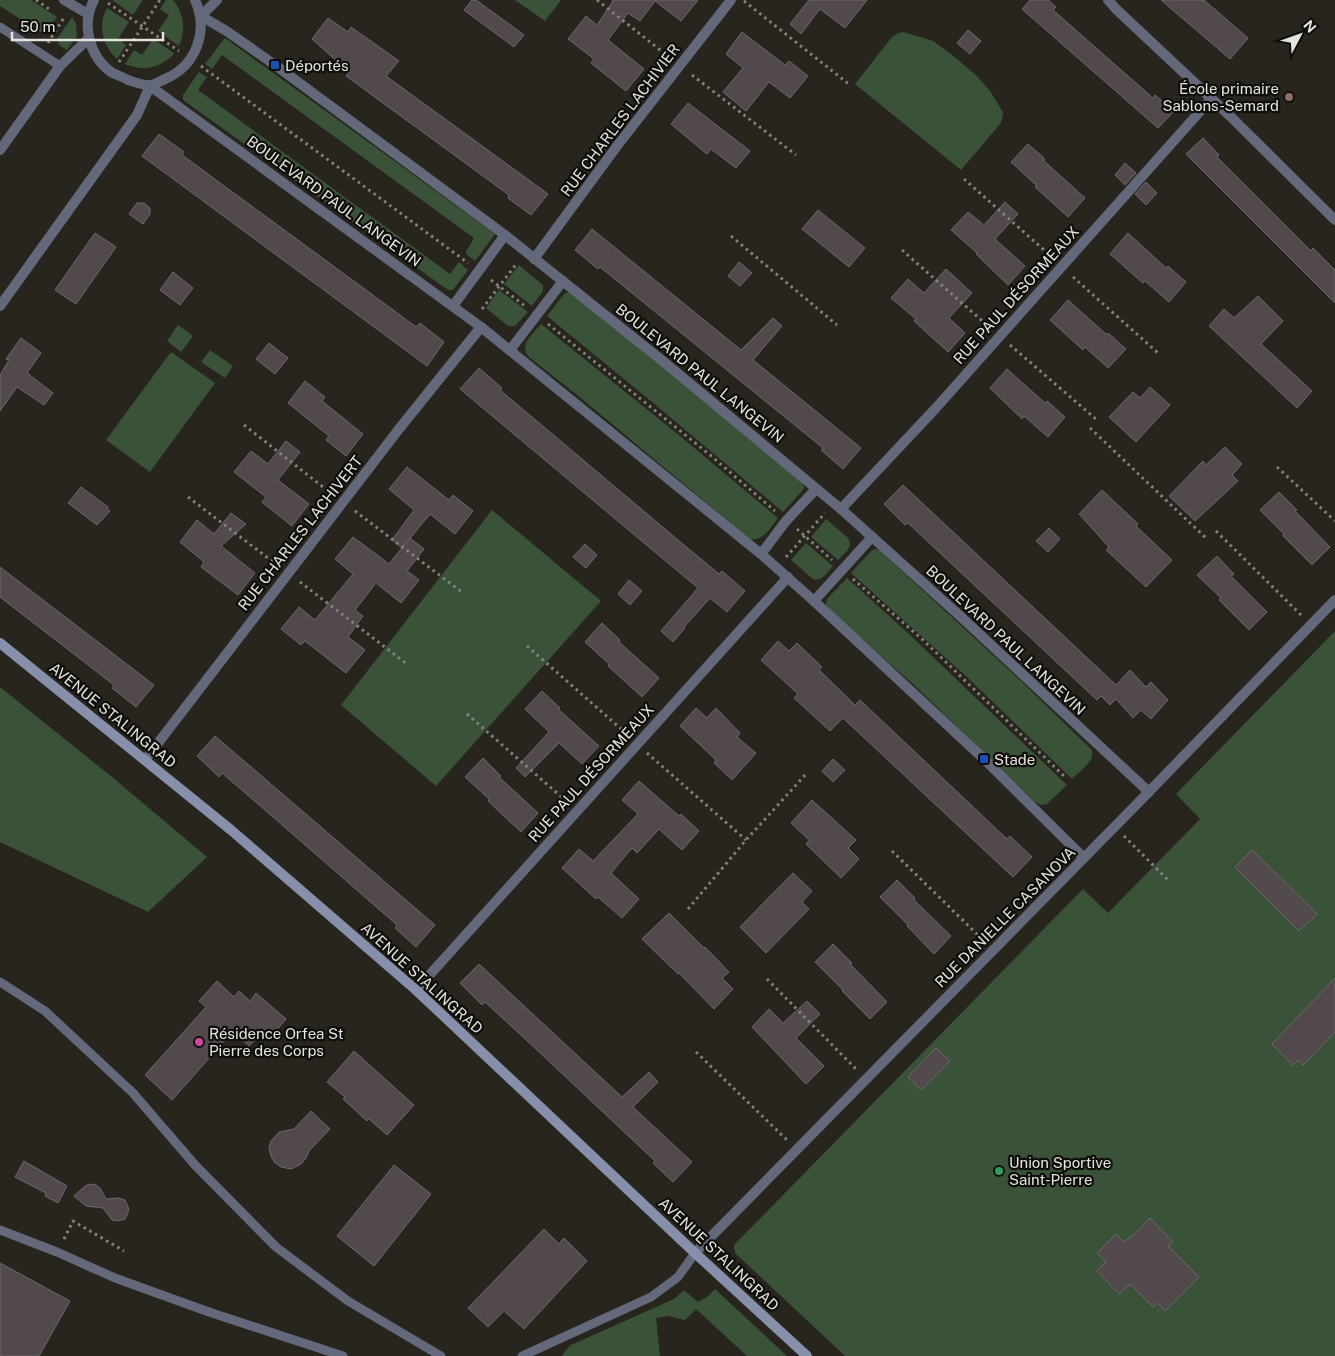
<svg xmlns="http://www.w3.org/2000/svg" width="1335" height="1356" font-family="'Public Sans',sans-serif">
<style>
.green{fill:#3a5338}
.building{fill:#51494c;stroke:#70676a}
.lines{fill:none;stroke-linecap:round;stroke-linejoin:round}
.path{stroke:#85837e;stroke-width:3;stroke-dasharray:2.5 4;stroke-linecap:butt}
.lane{stroke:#63697a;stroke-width:9}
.street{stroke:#63697a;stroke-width:10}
.secondary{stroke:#8690ab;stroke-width:10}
.transit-dot{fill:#1a4fb4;stroke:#0f0e0b;stroke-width:2}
.education-dot{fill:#8d6e63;stroke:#0f0e0b;stroke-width:2}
.hotel-dot{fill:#d1479c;stroke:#0f0e0b;stroke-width:2}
.leisure-dot{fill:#2e9e5b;stroke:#0f0e0b;stroke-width:2}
.labels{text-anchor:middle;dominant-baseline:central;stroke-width:4.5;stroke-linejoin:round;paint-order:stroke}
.poi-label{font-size:15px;fill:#e5e3df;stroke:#0f0e0b;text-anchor:start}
.street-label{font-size:15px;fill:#e5e3df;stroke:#0f0e0b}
</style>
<rect width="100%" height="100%" fill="#27251e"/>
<g class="green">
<polygon points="0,0 31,0 57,17 45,35 0,6"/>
<polygon points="112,0 143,0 133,15"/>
<path d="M166 0H173C184 13 186 30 179 46L158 31 169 15 160 9Z"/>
<polygon points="515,0 561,0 545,21"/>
<path d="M107 8 129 22 118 39 126 45 117 59C103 46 97 26 107 8Z"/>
<polygon points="72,17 76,24 77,36 67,50 58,44 59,41 57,39"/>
<polygon points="904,32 933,41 951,54 976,75 990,91 1003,112 1002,120 1000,124 961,170 855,84 892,37 898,33"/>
<polygon points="225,38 495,234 475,261 467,255 466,252 474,238 222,55 212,69 205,64"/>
<path d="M153 39 174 53 173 55C159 68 143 72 125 64L134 50 142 55Z"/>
<polygon points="199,72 207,77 198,90 450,274 459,262 468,270 453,290 448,290 183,100 183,95"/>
<polygon points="519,265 543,285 543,291 532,306 504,284"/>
<polygon points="499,290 528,312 515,326 508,326 486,308"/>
<polygon points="568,292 570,292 640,347 802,482 804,487 803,490 783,512 652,402 547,316 564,294"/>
<path d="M541 324 680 436 778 518C771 527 763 542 750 539L582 399 529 357C518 345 533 334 541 324Z"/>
<polygon points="178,325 193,336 181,352 167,341"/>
<polygon points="210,350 233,366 225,378 201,362"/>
<polygon points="171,352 215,383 150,472 106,440"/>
<polygon points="492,510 601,601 436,786 341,705"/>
<path d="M826 519 848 538C854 547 844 554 838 560L811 537Z"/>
<path d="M806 543 833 566C828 572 822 582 813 579L791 560Z"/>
<path d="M875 549 879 550 1021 681 1092 750C1095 761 1080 771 1072 779L967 677 851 573 871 551Z"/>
<polygon points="847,578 909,634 1067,785 1047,804 1041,805 1035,802 913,684 828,609 826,604 827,599"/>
<polygon points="1335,631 1335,1356 845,1356 735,1253 734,1245 1083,889 1108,913 1200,819 1176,794"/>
<polygon points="0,687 112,777 207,857 148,912 0,842"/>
<polygon points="715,1289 787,1356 747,1356 696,1309 685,1320 668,1316 656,1318 660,1356 562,1356 565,1351 571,1345 674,1299 684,1290 698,1302 707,1297"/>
</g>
<g class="building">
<polygon points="472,0 476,0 524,35 514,47 464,10"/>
<polygon points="612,0 698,0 681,21 655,1 640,21 628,13 608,40 644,69 626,91 591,63 594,59 568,39 586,16 597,25 613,1"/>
<polygon points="809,0 867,0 845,28 820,9 801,34 790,24"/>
<polygon points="1030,0 1048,0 1056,7 1053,10 1112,62 1153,98 1155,95 1174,111 1158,128 1022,9"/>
<polygon points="1161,0 1204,0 1248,38 1230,59"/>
<polygon points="328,18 348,32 351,27 399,61 386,76 548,194 531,215 508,198 509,195 346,76 349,72 312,39"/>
<polygon points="968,30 981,41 970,54 957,43"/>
<polygon points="742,32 785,65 789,61 808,76 790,98 769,82 746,111 723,92 743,68 726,54"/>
<polygon points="688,103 750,151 736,168 711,149 707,154 671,124"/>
<polygon points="159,134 184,152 182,155 396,312 416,327 420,323 444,342 427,366 142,156"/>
<polygon points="1203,138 1219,155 1217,157 1311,251 1313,248 1335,270 1335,303 1186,154"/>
<polygon points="1028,144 1044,158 1044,161 1085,198 1068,217 1035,187 1037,186 1011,162"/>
<polygon points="1125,163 1136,173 1125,185 1115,175"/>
<polygon points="1146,182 1157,193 1146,205 1135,194"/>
<polygon points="1005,202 1018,214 995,239 1025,266 1008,285 976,254 977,253 951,230 968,212 984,225"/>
<polygon points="137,203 144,203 150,208 150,214 143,224 129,214"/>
<polygon points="818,210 865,248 849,267 802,229"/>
<polygon points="592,229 741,350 773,318 782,326 753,360 861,448 843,469 821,450 823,448 600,267 598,269 575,250"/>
<polygon points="95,233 116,247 76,304 55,290"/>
<polygon points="1128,233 1166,268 1168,266 1186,282 1169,302 1145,281 1143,283 1110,254"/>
<polygon points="739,262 752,273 740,286 728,276"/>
<polygon points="946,269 972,293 949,318 965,333 948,352 914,321 916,319 891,298 908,279 924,293"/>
<polygon points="173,272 193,288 180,305 160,290"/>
<polygon points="1258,296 1283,321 1261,344 1312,391 1297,408 1209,326 1224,309 1234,318"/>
<polygon points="1068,300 1107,335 1108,333 1126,349 1108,368 1085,347 1083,350 1050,320"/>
<polygon points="21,338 41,353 27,373 53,393 44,405 17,387 0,411 0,375 9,360 6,359"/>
<polygon points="269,343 288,358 275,374 256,359"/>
<polygon points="479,368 502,388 500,390 684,545 719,574 722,571 745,591 727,612 710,598 684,627 685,628 673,642 661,631 698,588 460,389"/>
<polygon points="1007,369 1045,403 1047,401 1065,417 1048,437 1024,416 1022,419 990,388"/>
<polygon points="305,381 325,397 322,401 363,434 346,456 326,440 329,436 288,403"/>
<polygon points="1150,387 1170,405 1136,442 1109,417 1133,392 1140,398"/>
<polygon points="286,441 300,452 278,480 309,504 292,526 262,502 266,497 234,472 251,451 268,464"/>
<polygon points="1225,447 1242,464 1232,475 1238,481 1195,521 1169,496 1203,461 1206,465"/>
<polygon points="407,467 449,500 453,495 473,511 455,534 430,514 402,548 392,540 414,510 389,489"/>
<polygon points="903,485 1116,685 1130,670 1146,687 1151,682 1168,700 1151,719 1141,710 1133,718 1116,699 1110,705 1101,696 1097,700 908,523 905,525 884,504"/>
<polygon points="81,487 108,507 107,509 110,511 97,525 68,503"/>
<polygon points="1102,490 1138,524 1136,526 1172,560 1146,587 1106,550 1109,547 1079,514"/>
<polygon points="1279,492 1297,510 1295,511 1330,547 1312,565 1283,536 1284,534 1260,510"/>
<polygon points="231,513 246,524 221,546 255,573 238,595 201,567 204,562 180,542 197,520 214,534"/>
<polygon points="1049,528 1060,539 1048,552 1036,541"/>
<polygon points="353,537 389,564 410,538 424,549 407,571 419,580 401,603 376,583 355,610 363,616 348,637 365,650 346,673 305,641 301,645 281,629 299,607 315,620 353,574 335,559"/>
<polygon points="585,544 597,555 586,568 573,557"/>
<polygon points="1217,556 1234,574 1231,576 1267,612 1249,630 1219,600 1221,598 1197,575"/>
<polygon points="0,567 154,685 136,707 112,688 114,685 0,597"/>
<polygon points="629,580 642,591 630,605 618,594"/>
<polygon points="602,623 620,640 619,642 659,678 642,697 608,666 609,664 585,642"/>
<polygon points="778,641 789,651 797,643 822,667 819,670 855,705 860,700 1007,839 1010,836 1032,857 1013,877 843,718 830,731 794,698 798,694 761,660"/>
<polygon points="542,691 560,708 558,709 599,746 582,764 559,743 525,777 516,768 549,732 525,709"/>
<polygon points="696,708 707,718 716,708 740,733 737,737 756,753 732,780 714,763 716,760 680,726"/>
<polygon points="215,736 435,925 416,947 395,928 397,925 280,823 222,773 219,777 197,756"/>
<polygon points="483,758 501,776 499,777 538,813 521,832 488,801 489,799 465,777"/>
<polygon points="833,759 845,770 833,782 822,771"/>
<polygon points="639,781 679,816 681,814 699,831 682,850 659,829 637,853 632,848 611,873 639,899 622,918 598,897 596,899 562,868 579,849 593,861 638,814 622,800"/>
<polygon points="812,800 856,840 848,848 859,859 841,878 806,844 809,840 791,823"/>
<polygon points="1252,850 1317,914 1299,931 1235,867"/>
<polygon points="793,873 812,891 802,902 809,909 766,953 740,927"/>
<polygon points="897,880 915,898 914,900 951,936 934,954 907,926 908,925 880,897"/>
<polygon points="669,913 704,948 705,947 729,972 722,978 733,989 714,1009 679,973 678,974 642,939"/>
<polygon points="833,944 852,963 850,964 887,1002 870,1019 842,991 843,990 815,962"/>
<polygon points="479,964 622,1097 649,1072 658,1082 633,1107 692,1162 673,1182 653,1163 655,1161 536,1049 485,1002 482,1005 460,983"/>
<polygon points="1335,978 1335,1032 1303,1065 1298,1060 1293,1065 1272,1044"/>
<polygon points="217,981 234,997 239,991 250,1001 256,993 286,1019 272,1036 265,1029 249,1046 233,1031 172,1100 145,1075 206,1007 199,1001"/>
<polygon points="807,1001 820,1014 796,1038 824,1066 806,1084 752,1027 769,1009 783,1023"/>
<polygon points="936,1048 950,1061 921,1090 908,1077"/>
<polygon points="354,1051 414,1105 387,1135 369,1119 367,1121 343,1099 345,1097 327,1082"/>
<polygon points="311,1111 330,1129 309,1151 306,1158 301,1164 291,1169 281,1167 274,1162 271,1156 269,1148 271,1141 279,1132 294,1129"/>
<polygon points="24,1161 67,1186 58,1203 45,1196 46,1193 15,1177"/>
<polygon points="394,1165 431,1194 374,1266 337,1236"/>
<polygon points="90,1184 96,1185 100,1188 106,1199 119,1198 125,1200 129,1209 127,1215 125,1219 118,1221 112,1220 103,1208 86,1206 74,1196 85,1186"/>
<polygon points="1150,1218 1173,1242 1168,1246 1199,1277 1165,1311 1157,1303 1153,1307 1130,1284 1119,1294 1097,1271 1106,1262 1097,1253 1116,1234 1123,1242 1135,1234"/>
<polygon points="544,1229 559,1244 564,1238 587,1261 524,1329 504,1311 488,1327 468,1308"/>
<polygon points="0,1263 70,1301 39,1356 0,1356"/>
</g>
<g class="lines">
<g class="path">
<polyline points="36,0 52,11"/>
<polyline points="597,0 669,57"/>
<polyline points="744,1 850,85"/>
<polyline points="108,3 179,51"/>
<polyline points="48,43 65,16"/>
<polyline points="119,62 160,0"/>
<polyline points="201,66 468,263"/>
<polyline points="692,75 796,155"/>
<polyline points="964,179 1052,257"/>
<polyline points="731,236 837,325"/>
<polyline points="902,250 988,326"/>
<polyline points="1073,277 1158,353"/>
<polyline points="491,280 525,306"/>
<polyline points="482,309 517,263"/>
<polyline points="548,324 710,455 775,511"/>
<polyline points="1010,345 1097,420"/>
<polyline points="244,425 332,494"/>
<polyline points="1090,428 1208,540"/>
<polyline points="1277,467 1335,521"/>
<polyline points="188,497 277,565"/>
<polyline points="355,511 463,593"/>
<polyline points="797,529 832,560"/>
<polyline points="1216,531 1301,615"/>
<polyline points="786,557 825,513"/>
<polyline points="853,579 923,640 1065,777"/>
<polyline points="300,582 407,664"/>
<polyline points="527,646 628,735"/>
<polyline points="467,714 566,801"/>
<polyline points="647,753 746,840"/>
<polyline points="1124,836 1169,881"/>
<polyline points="892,851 983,940"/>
<polyline points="688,909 746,840 807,773"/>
<polyline points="767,979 856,1069"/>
<polyline points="696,1052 787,1140"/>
<polyline points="64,1239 73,1221 124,1251"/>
</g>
<g class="lane">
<polyline points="0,27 60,66"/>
<polyline points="0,982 45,1011 133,1093 195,1165 276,1247 348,1301 441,1356"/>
<polyline points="0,1230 57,1252 115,1278 209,1312 343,1356"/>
<polyline points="522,1356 651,1297 678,1277 695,1253"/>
</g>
<g class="street">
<polyline points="64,0 88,14"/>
<path d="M94 0C81 24 89 56 111 72 116 75 123 77 128 80 134 82 145 86 150 85 155 85 160 81 165 79 196 66 209 31 195 0"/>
<polyline points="1108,0 1116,9 1230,116 1335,220"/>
<polyline points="201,16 228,32 275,65 505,235 664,362 841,509 959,615 1149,792"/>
<polyline points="201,16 217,0"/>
<polyline points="150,86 481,327 761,554 814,601 984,759 1084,858"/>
<polyline points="0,150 60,66 89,38"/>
<polyline points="534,259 617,146 731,0"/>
<polyline points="0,306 137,115 150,86"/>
<polyline points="453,306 505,235"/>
<polyline points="510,350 563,281"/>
<polyline points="841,509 935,409 1211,99"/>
<polyline points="761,554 786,521 816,489"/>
<polyline points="814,601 872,537"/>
<polyline points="145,760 399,429 481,327"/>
<polyline points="416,990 788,577"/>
<polyline points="695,1253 1137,804 1335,600"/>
</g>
<polyline class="secondary" points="0,643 231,830 416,990 695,1253 807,1356"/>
</g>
<g class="transit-dot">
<rect x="270" y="60" width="10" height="10" rx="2.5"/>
<rect x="979" y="754" width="10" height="10" rx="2.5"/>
</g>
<circle class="education-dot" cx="1289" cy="97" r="5"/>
<circle class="hotel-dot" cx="199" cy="1042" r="5"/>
<circle class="leisure-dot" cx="999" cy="1171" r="5"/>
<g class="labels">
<g class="poi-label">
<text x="285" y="65">Déportés</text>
<text x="1279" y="88" text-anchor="end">École primaire<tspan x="1279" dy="17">Sablons-Semard</tspan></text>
<text x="994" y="759">Stade</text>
<text x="209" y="1033">Résidence Orfea St<tspan x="209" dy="17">Pierre des Corps</tspan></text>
<text x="1009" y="1162">Union Sportive<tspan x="1009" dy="17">Saint-Pierre</tspan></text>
</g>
<g class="street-label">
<text transform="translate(620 120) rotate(-53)">RUE CHARLES LACHIVIER</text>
<text transform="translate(334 201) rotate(36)">BOULEVARD PAUL LANGEVIN</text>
<text transform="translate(1016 295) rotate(-48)">RUE PAUL DÉSORMEAUX</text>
<text transform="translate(700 373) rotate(39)">BOULEVARD PAUL LANGEVIN</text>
<text transform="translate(300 533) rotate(-52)">RUE CHARLES LACHIVERT</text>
<text transform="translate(1006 640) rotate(43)">BOULEVARD PAUL LANGEVIN</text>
<text transform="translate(113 715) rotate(39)">AVENUE STALINGRAD</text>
<text transform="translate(591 773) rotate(-48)">RUE PAUL DÉSORMEAUX</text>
<text transform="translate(1005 917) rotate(-45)">RUE DANIELLE CASANOVA</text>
<text transform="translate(422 978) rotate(42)">AVENUE STALINGRAD</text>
<text transform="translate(719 1254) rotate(43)">AVENUE STALINGRAD</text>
</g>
</g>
<g transform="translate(1300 35) rotate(49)" stroke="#0f0e0b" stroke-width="4" paint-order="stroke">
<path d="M0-4L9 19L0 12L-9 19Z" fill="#e5e3df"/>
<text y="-8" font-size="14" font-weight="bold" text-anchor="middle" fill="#e5e3df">N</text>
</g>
<path d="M12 32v8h151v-8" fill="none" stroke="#e5e3df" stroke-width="2.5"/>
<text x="20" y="32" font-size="15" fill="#e5e3df" stroke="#0f0e0b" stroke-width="4" paint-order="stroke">50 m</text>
</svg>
